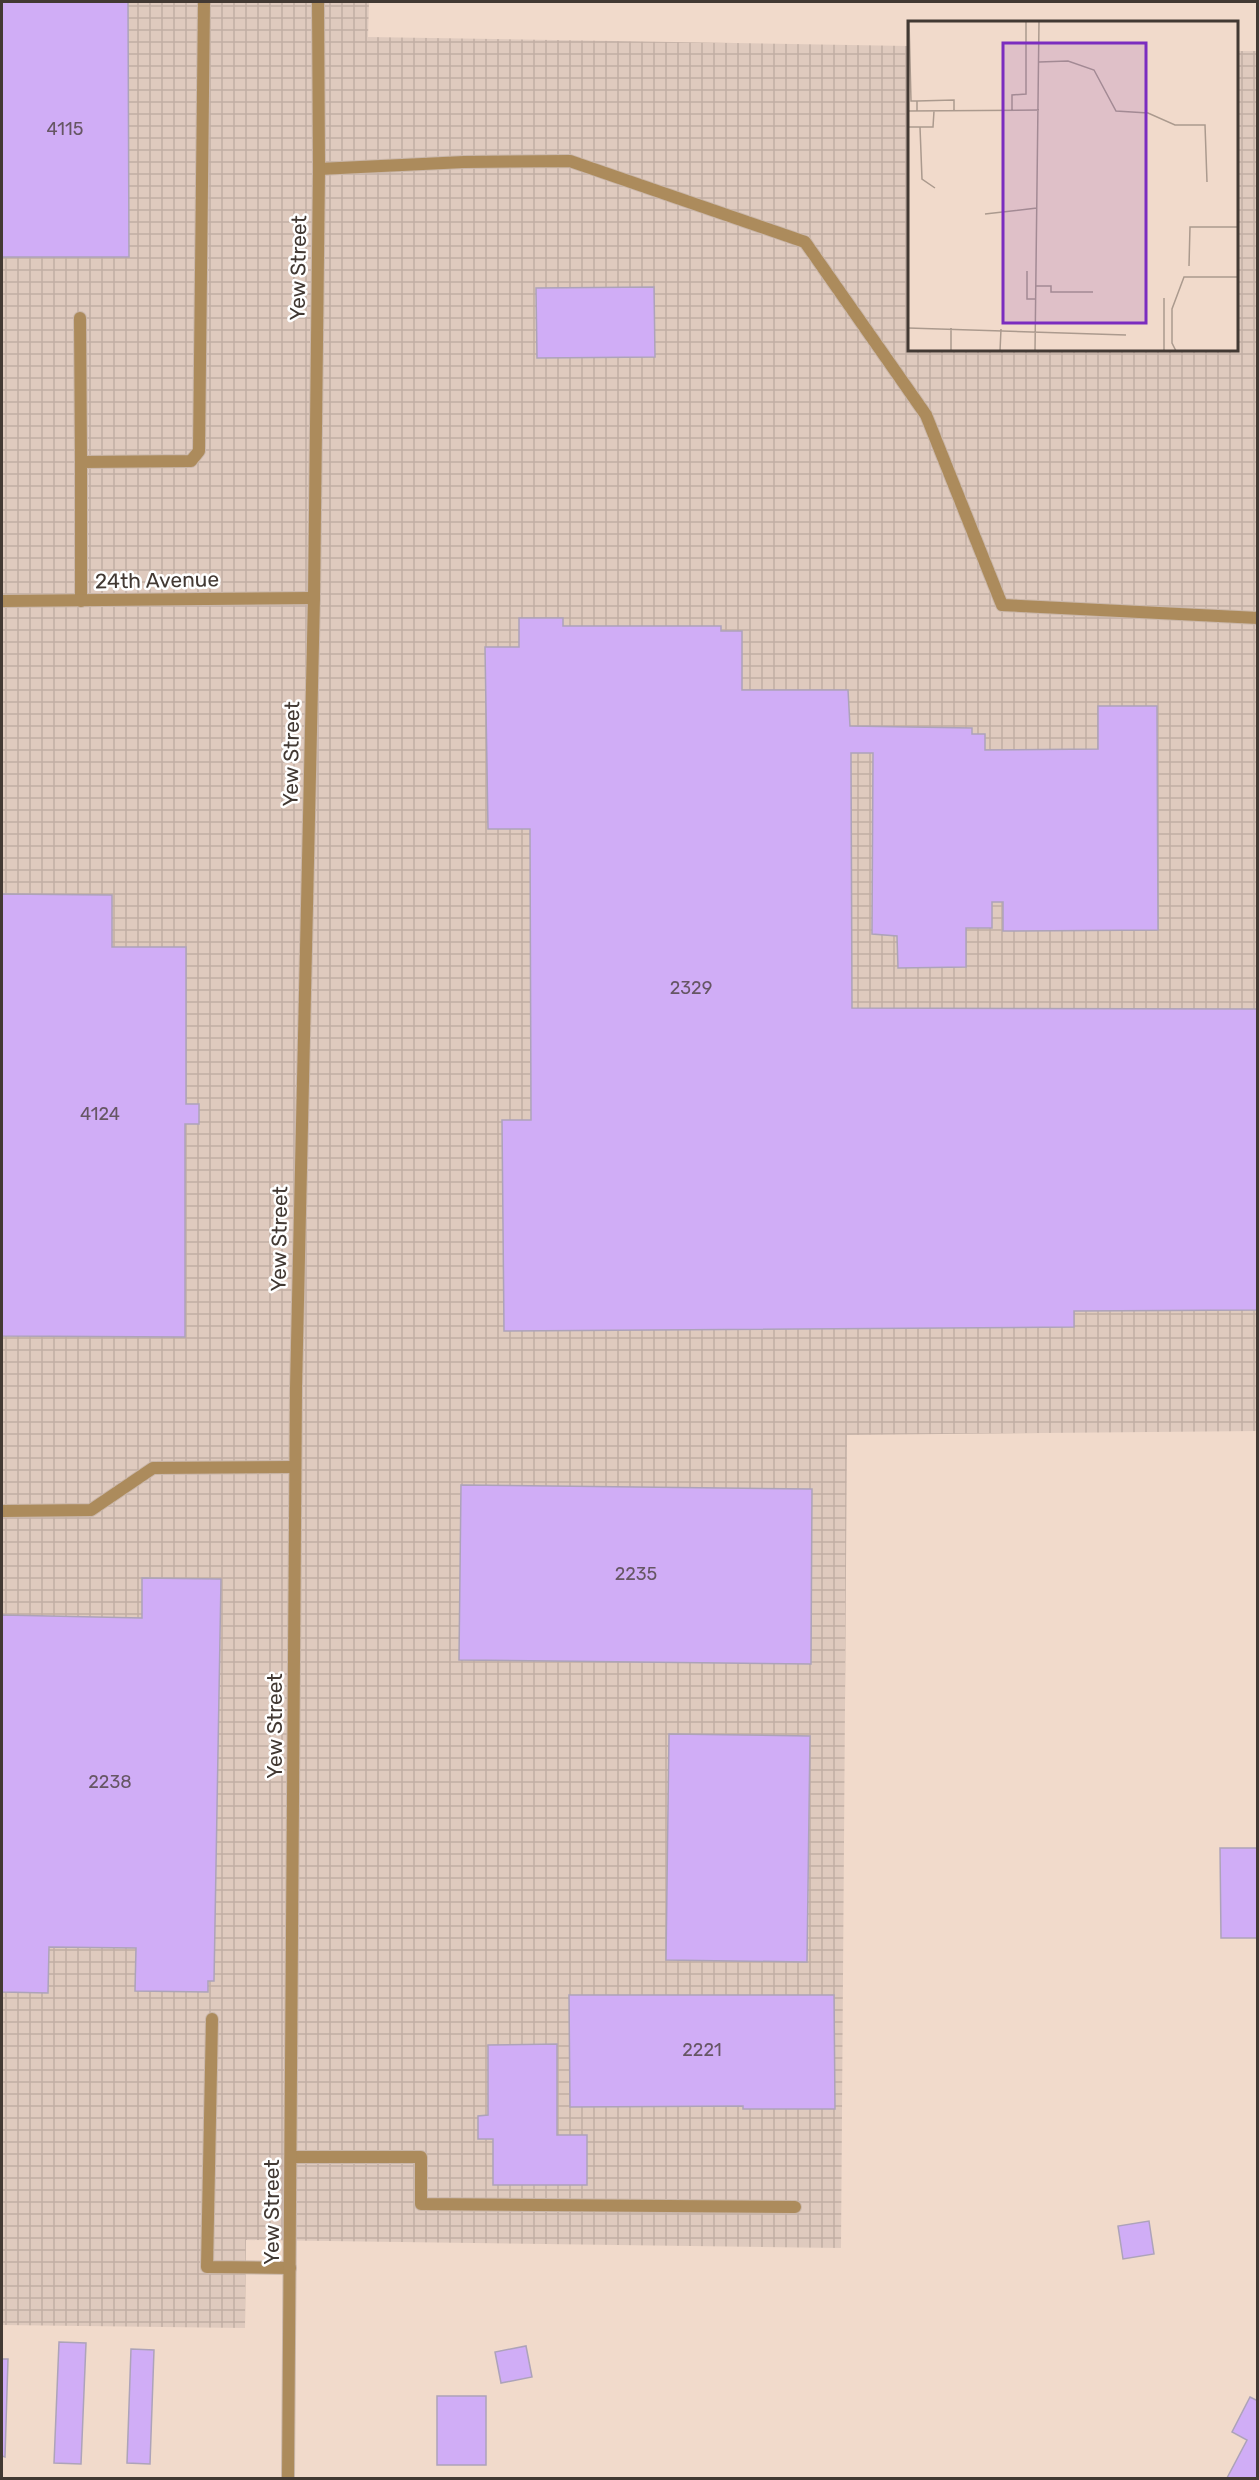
<svg xmlns="http://www.w3.org/2000/svg" width="1259" height="2480" font-family="Rubik,sans-serif">
<style>
.industrial{fill:url(#industrial-grid)}
.building{fill:#d0adf6;stroke:#ada3b9;stroke-width:1.5}
.lines{fill:none;stroke-linecap:round;stroke-linejoin:round}
.lane-casing{stroke:#cab7aa;stroke-width:14}
.street-casing{stroke:#cab7aa;stroke-width:14}
.lane{stroke:#ac8b5c;stroke-width:12}
.street{stroke:#ac8b5c;stroke-width:12}
.labels{text-anchor:middle;dominant-baseline:central;stroke-width:5;stroke-linejoin:round;paint-order:stroke}
.number-label{font-size:18px;fill:#665664}
.street-label{font-size:21px;fill:#423933;stroke:#fff}
.inset-road{fill:none;stroke:#ab9a8e;stroke-width:1.5}
.view{fill:#7b2cbf;fill-opacity:0.15;stroke:#7b2cbf;stroke-width:3}
.inset-edge{fill:none;stroke:#423933;stroke-width:3}
</style>
<defs>
<pattern id="industrial-grid" width="8" height="8" patternUnits="userSpaceOnUse" patternTransform="scale(1.5)"><rect width="8" height="8" fill="#dfcabe"/><path d="M0 4h8M4 0v8" fill="none" stroke="#c1aea4"/></pattern>
</defs>
<rect width="100%" height="100%" fill="#f1dacb"/>
<polygon class="industrial" points="2,2 369,2 368,37 909,46 910,350 1236,350 1237,51 1257,51 1257,1431 847,1435 841,2248 246,2240 245,2328 2,2325"/>
<g class="building">
<polygon points="2,2 128,2 129,257 2,257"/>
<polygon points="654,287 655,357 537,358 536,288"/>
<polygon points="519,618 563,618 563,626 721,626 721,631 742,631 742,690 848,690 850,726 972,728 972,734 985,734 985,750 1098,749 1098,706 1157,706 1158,930 1003,931 1003,902 992,902 992,928 966,928 966,967 898,968 897,936 872,934 873,753 851,753 852,1008 1258,1009 1258,1310 1074,1311 1074,1327 504,1331 502,1120 531,1120 530,829 488,829 485,647 519,647"/>
<polygon points="2,894 112,895 112,947 186,947 186,1104 199,1104 199,1124 185,1124 185,1337 2,1336"/>
<polygon points="461,1485 812,1489 811,1664 459,1660"/>
<polygon points="142,1578 221,1579 214,1981 208,1981 208,1992 135,1991 136,1948 49,1947 48,1993 2,1992 2,1615 142,1618"/>
<polygon points="669,1734 810,1736 807,1962 666,1960"/>
<polygon points="1220,1848 1258,1848 1258,1938 1221,1938"/>
<polygon points="569,1995 834,1995 835,2109 743,2109 743,2106 570,2107"/>
<polygon points="557,2044 557,2135 587,2135 587,2185 493,2185 493,2139 478,2139 478,2116 488,2115 488,2045"/>
<polygon points="1149,2221 1154,2254 1123,2259 1118,2226"/>
<polygon points="59,2342 86,2343 81,2464 54,2463"/>
<polygon points="526,2346 532,2377 501,2383 495,2352"/>
<polygon points="131,2349 154,2350 150,2464 127,2463"/>
<polygon points="2,2359 8,2359 5,2457 2,2456"/>
<rect x="437" y="2396" width="49" height="69"/>
<polygon points="1250,2397 1258,2401 1258,2478 1227,2478 1247,2440 1232,2432"/>
</g>
<g class="lines">
<g class="lane-casing">
<g id="lane">
<polyline points="319,169 464,162 570,161 805,242 926,415 1002,605 1258,618"/>
<polyline points="80,318 81,462"/>
<polyline points="81,601 81,462 191,461 199,451 204,2"/>
<polyline points="2,1511 91,1510 153,1468 295,1467"/>
<polyline points="212,2019 207,2267 290,2268"/>
<polyline points="291,2157 421,2157 421,2204 795,2207"/>
</g>
</g>
<g class="street-casing">
<g id="street">
<polyline points="2,601 314,598"/>
<polyline points="288,2478 296,1388 314,598 319,169 318,2"/>
</g>
</g>
<use href="#lane" class="lane"/>
<use href="#street" class="street"/>
</g>
<g class="labels">
<g class="number-label">
<text x="65" y="129">4115</text>
<text x="691" y="988">2329</text>
<text x="100" y="1114">4124</text>
<text x="636" y="1574">2235</text>
<text x="110" y="1782">2238</text>
<text x="702" y="2050">2221</text>
</g>
<g class="street-label">
<text transform="translate(298 268) rotate(-89)">Yew Street</text>
<text transform="translate(157 580) rotate(-1)">24th Avenue</text>
<text transform="translate(291 754) rotate(-89)">Yew Street</text>
<text transform="translate(279 1239) rotate(-89)">Yew Street</text>
<text transform="translate(274 1726) rotate(-90)">Yew Street</text>
<text transform="translate(271 2212) rotate(-90)">Yew Street</text>
</g>
</g>
<g transform="translate(908 21)">
<rect width="330" height="330" fill="#f1dacb"/>
<path class="inset-road" d="M1 0 3 80H9V90M131 41 160 40 186 49 208 90 240 92 267 104H297L299 161M9 80 46 79V90M104 89V74L118 73V0M0 90 131 89M0 106H25L26 90M12 106 14 158 27 167M77 193 129 187M281 245 282 206H330M119 250V278H128M128 265H143V271H185M0 307 218 314M43 330V307M92 330 93 308M127 330 131 0M256 330V277M268 330 264 322V288L276 256H330"/>
<path class="view" d="M95 22H238V302H95Z"/>
<rect width="330" height="330" class="inset-edge"/>
</g>
<rect width="1259" height="2480" fill="none" stroke="#423933" stroke-width="6"/>
</svg>
